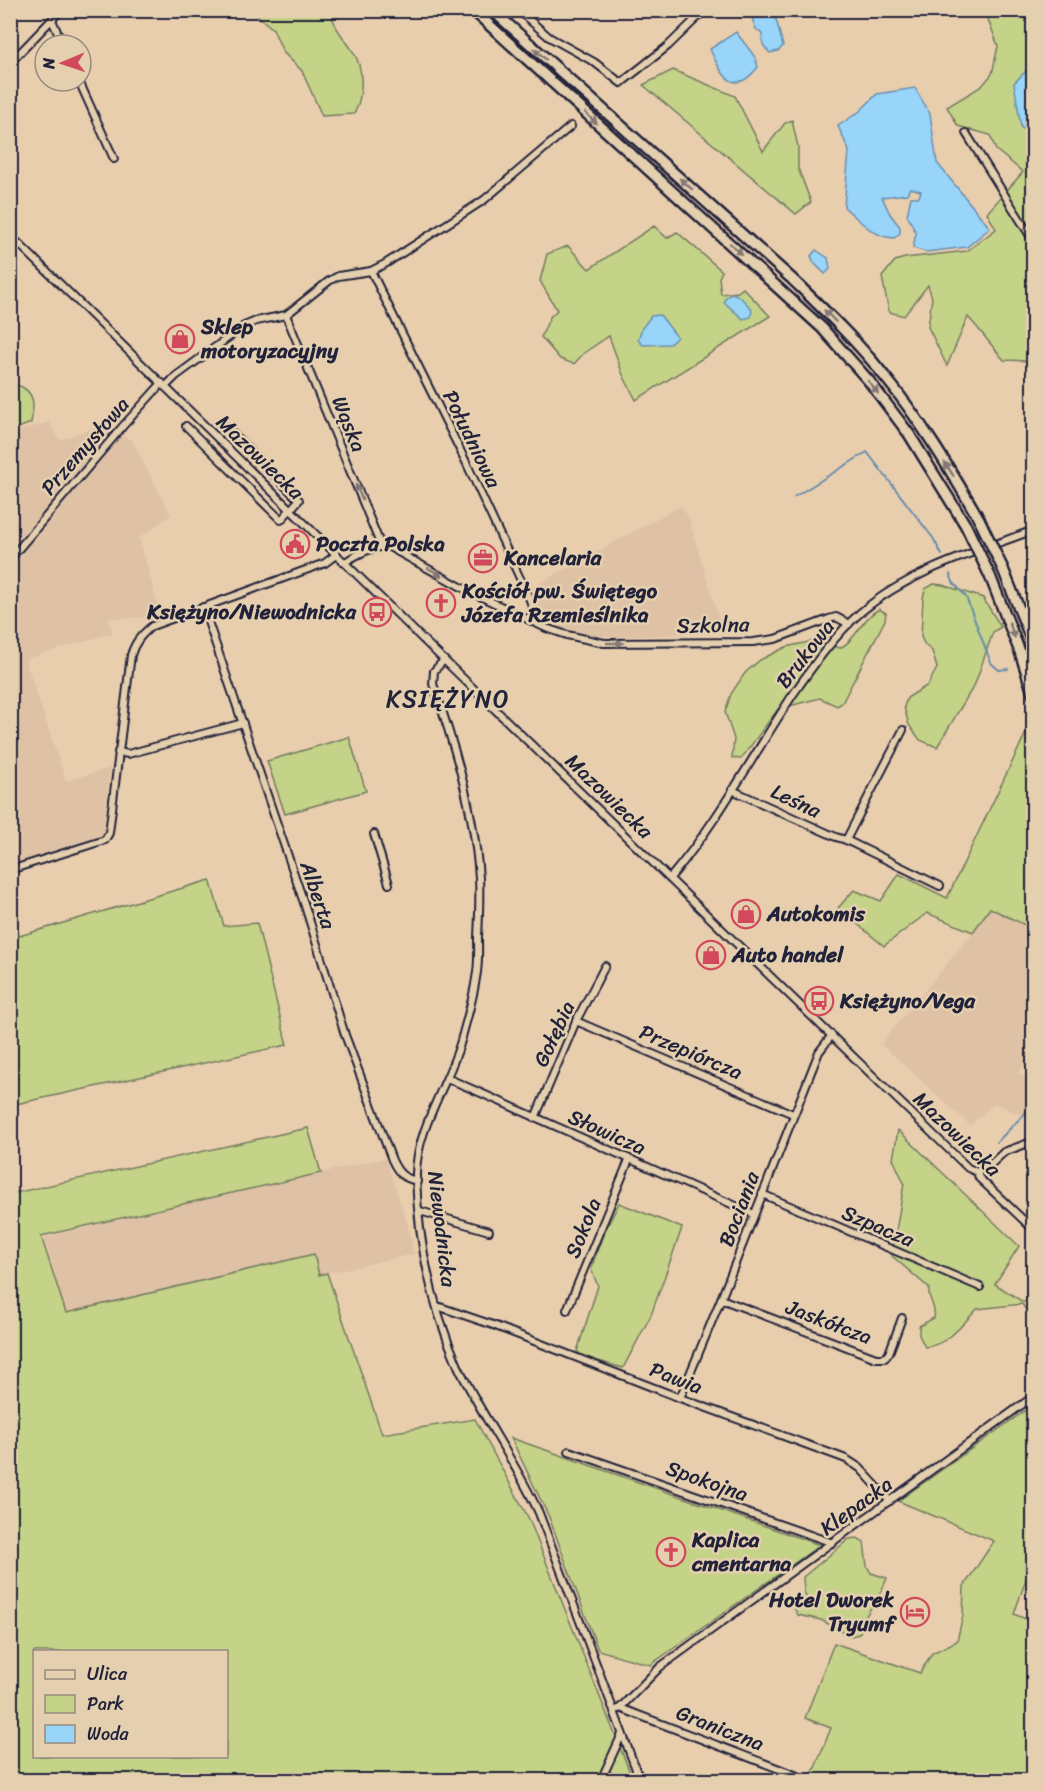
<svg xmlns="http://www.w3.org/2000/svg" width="1044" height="1791" font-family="Sriracha,sans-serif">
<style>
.built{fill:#dfc1a6}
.green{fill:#c4d387;stroke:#737a61;stroke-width:1.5;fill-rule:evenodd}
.water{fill:#98d5f9;stroke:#698dad;stroke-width:1.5}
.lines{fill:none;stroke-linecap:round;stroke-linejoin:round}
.stream{stroke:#698dad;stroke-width:2}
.street-casing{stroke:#22223b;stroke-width:10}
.secondary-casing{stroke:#22223b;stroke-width:14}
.street{stroke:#e4cfae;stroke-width:6}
.secondary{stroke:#e4cfae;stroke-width:9}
.secondary-bridge-casing{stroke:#22223b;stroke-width:14;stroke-linecap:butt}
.secondary-bridge{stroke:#e4cfae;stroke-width:9}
.oneway{fill:#837874}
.labels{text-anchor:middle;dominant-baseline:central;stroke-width:5;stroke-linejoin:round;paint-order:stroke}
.poi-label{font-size:21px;font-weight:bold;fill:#22223b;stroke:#e4cfae;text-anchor:start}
.street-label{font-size:21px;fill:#22223b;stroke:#e4cfae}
.quarter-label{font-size:24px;letter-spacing:1.5px;fill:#22223b;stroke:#e4cfae}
</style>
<rect width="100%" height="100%" fill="#e9ceae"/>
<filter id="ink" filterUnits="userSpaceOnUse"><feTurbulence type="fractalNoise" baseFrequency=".0167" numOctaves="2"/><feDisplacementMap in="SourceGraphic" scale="12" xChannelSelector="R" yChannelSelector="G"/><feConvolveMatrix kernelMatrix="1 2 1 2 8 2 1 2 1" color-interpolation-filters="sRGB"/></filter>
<g filter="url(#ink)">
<g class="built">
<polygon points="49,422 60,440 99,426 132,440 171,515 139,538 160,613 152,618 108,618 113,633 25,659 66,781 110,768 103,835 11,866 10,434"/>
<polygon points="680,506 688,516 723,632 620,637 594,636 567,630 544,621 529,589"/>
<polygon points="989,908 1033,929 1033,1057 1018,1072 1033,1085 1033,1104 1022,1116 995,1103 970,1125 881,1044 973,932"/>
<polygon points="385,1158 407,1222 414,1254 319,1275 314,1254 66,1313 44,1237"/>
</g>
<g class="green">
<path d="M252 11H331C334 32 349 41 357 59 364 76 362 99 354 114L322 116 302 71 283 52 273 29Z"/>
<path d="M985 11H1033L1034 346 1030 361 1004 360C991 345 981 331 968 317L947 366 928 327 932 298 928 285 904 316 889 312 882 277 895 261 905 258 967 251 996 229 987 213 1023 172 996 150 990 135 958 126 947 107 982 86 992 74 998 46Z"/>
<polygon points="673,70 735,96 763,151 785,123 792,120 798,147 798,168 811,202 796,214 643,85"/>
<polygon points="654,226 667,238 677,232 722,271 719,278 721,294 738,292 743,288 770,316 636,400 623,375 609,336 584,353 574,364 560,359 541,337 550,317 557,310 540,281 547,254 568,246 589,269"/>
<path d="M11 378C13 384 16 385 22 387 37 395 33 409 31 423L11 431Z"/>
<polygon points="934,584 943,585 983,598 1001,627 993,632 975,684 937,747 920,740 909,725 904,707 907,698 928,685 937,668 932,651 925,645 921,637 923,598 925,589"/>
<path d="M879 609 886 613 885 620 842 703 837 706 820 698 778 709 741 759 732 758 734 739 725 712 731 694 745 673 760 660 786 647 813 641 840 648C857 639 862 618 879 609Z"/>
<polygon points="1026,733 1034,768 1033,929 990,908 973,932 927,913 884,946 838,908 854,890 881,901 899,874 947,898"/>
<polygon points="349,737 366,791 285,814 267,761"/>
<polygon points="210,880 224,926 257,923 287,1045 11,1105 11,903 19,936"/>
<path d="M308 1128 321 1173 41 1236 66 1313 314 1254 319 1275 327 1273 382 1434 475 1419 529 1519 633 1780H11L10 1194ZM34 1652H226V1756H34Z"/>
<path d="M898 1130 1019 1246 995 1284 1023 1302 1033 1300V1321L1022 1304 977 1309C962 1325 948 1345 925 1347L919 1335V1326L934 1318C937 1308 927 1298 929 1288L892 1256 904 1183 893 1159Z"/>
<polygon points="619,1203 682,1228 651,1315 623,1368 584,1357 577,1351 598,1286 591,1269 602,1237"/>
<polygon points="1033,1405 1033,1559 1014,1614 1033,1622 1033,1780 810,1780 831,1728 805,1718 834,1643 920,1673 932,1653 957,1641 963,1615 964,1586 994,1541 898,1501"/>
<polygon points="511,1438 820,1545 650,1665 598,1650 549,1517"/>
<path d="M857 1538 864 1542 867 1566 871 1573 887 1578C882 1592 874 1603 866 1616 863 1622 863 1628 859 1634L851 1636 821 1620 798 1615 794 1608 802 1606 807 1600 804 1591 803 1577 849 1539Z"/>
</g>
<g class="water">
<path d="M762 11 776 19 783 46 778 51 770 53C764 47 761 44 763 35L756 29 752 18Z"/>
<path d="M736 32 755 57 758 67C733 99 721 74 710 49Z"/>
<polygon points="1033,64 1033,132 1021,128 1014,83"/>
<path d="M915 88 930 114 937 163 990 228 967 247 926 252 913 248 916 233 907 215 911 197H919L921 191 910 188 907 194 882 197 890 214 900 227V233L894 238C873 237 859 220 844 207L849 151 838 126 860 111 877 94Z"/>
<polygon points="816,250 828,258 830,269 825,274 814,263 811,256"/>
<polygon points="733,293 741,298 752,309 751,317 743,319 724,302 726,297"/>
<polygon points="660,315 677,337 670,344 643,345 638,340 642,328 651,316"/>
</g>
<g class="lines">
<g class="stream">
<polyline points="794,497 867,452 933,538 942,555"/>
<polyline points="950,574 953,582 966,597 991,663 999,670 1008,669"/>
<polyline points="997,1142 1034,1104"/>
</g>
<g class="street-casing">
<g id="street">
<polyline points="518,10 549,37 594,62 621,83 668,46 705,10"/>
<polyline points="52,20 63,45"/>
<polyline points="10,63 61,10"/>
<polyline points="79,81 114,159"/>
<polyline points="966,133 1034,242"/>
<polyline points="10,235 444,660 968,1168 977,1172 979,1178 1034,1230"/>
<polyline points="371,271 466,462 530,600 537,624"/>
<polyline points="286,315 381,546"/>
<polyline points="165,387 176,376 244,326 256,321 286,315 329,281 338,276 371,271 385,264 484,200 571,126"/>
<polyline points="186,426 281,520 299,500 223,424"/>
<polyline points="10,559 123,426 162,383"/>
<path d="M345 562C358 554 374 545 389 547L463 588 546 628 567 635 604 643 753 642 775 639 829 619 836 617 849 624"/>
<path d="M203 607 305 906 345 1035 392 1160C398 1173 403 1178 417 1181"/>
<path d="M444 660 434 671 433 684C454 743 475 816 479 878 480 898 479 918 478 937 478 951 479 965 476 978 473 1000 466 1022 460 1044 447 1086 415 1132 416 1177 418 1241 432 1307 458 1366 482 1417 516 1462 539 1513L640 1780"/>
<polyline points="118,752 128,754 243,723"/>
<polyline points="732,790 836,837 846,840 940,886"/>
<polyline points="374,834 389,884"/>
<polyline points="846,840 903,730"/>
<path d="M10 870 105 840 109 833 131 655C135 642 141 635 152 626L325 563 337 554"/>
<path d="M670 878C717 823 752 757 792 696 812 667 834 636 861 612 910 571 975 552 1034 530"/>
<polyline points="576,1021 793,1114"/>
<polyline points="447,1078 754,1214"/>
<polyline points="535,1118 576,1021 605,966"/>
<polyline points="977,1172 989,1166 1004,1152 1034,1141"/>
<polyline points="762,1194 980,1287"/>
<polyline points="420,1211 489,1231"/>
<polyline points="721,1299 876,1358 885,1358 889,1353 902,1318"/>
<polyline points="437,1306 493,1325 680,1398 846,1459 860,1468 890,1501"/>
<polyline points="567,1310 629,1160"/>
<polyline points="680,1398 721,1299 819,1052 832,1035"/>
<polyline points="569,1451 833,1543"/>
<polyline points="620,1708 808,1780"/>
<polyline points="615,1711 620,1708 660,1667 1034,1396"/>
<polyline points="601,1780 622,1734"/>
</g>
</g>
<g class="secondary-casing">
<g id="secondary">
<polyline points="473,10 822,328 869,381 909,434 966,526"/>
<path d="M492 10 792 279C823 309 855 339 882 373 919 418 950 469 979 519"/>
<polyline points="1003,569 1034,646"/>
<polyline points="990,576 1020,652 1034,696"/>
</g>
</g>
<use href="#street" class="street"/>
<use href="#secondary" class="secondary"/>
<g class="secondary-bridge-casing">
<g id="secondary-bridge">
<polyline points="979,519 1003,569"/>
<polyline points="966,526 990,576"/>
</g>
</g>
<use href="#secondary-bridge" class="secondary-bridge"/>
</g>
<defs><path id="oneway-solid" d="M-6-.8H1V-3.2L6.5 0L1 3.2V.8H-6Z" transform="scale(1.5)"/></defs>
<g class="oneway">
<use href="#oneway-solid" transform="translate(540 54) rotate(-138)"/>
<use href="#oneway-solid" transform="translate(591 118) rotate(43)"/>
<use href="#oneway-solid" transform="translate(686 184) rotate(-139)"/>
<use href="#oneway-solid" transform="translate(736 249) rotate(42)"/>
<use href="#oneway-solid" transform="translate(830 316) rotate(-135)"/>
<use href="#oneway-solid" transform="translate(873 387) rotate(52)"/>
<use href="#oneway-solid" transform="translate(949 469) rotate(-123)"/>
<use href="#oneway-solid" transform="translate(359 492) rotate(-113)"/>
<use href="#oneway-solid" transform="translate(435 572) rotate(30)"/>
<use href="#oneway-solid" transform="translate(1012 630) rotate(70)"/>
<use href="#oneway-solid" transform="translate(615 643)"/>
</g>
</g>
<defs>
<g id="shop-ring" transform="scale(1.5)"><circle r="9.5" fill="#e4cfae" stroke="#d1495b" stroke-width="1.5"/><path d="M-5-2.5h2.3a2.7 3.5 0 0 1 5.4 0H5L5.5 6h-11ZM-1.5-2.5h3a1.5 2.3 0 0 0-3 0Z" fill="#d1495b"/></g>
<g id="civic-ring" transform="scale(1.5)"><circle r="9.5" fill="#e4cfae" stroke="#d1495b" stroke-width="1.5"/><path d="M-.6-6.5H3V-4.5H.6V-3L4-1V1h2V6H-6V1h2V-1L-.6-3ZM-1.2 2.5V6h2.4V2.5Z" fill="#d1495b"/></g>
<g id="office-ring" transform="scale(1.5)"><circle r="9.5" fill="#e4cfae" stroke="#d1495b" stroke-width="1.5"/><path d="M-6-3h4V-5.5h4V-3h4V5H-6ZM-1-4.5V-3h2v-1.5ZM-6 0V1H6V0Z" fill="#d1495b"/></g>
<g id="church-ring" transform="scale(1.5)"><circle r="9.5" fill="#e4cfae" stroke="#d1495b" stroke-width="1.5"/><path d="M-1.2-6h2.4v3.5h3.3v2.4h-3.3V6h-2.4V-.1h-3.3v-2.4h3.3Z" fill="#d1495b"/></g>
<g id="bus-ring" transform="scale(1.5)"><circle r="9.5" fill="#e4cfae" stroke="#d1495b" stroke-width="1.5"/><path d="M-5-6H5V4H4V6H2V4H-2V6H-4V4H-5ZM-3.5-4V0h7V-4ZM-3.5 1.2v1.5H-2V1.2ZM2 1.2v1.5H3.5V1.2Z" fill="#d1495b"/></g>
<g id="hotel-ring" transform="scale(1.5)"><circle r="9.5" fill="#e4cfae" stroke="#d1495b" stroke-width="1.5"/><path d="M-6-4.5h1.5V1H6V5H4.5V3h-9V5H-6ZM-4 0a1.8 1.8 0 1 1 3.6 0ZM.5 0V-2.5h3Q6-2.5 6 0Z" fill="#d1495b"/></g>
</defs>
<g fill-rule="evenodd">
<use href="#shop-ring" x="180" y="339"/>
<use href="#civic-ring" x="295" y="544"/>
<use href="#office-ring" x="483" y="558"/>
<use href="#church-ring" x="441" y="603"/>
<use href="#bus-ring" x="377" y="612"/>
<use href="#shop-ring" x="746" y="914"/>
<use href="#shop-ring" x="711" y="955"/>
<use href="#bus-ring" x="819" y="1001"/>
<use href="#church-ring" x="671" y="1552"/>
<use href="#hotel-ring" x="915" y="1612"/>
</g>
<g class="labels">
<g class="poi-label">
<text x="201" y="327">Sklep<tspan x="201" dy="24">motoryzacyjny</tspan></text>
<text x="316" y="544">Poczta Polska</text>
<text x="504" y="558">Kancelaria</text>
<text x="462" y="591">Kościół pw. Świętego<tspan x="462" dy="24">Józefa Rzemieślnika</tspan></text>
<text x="356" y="612" text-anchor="end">Księżyno/Niewodnicka</text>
<text x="767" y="914">Autokomis</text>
<text x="732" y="955">Auto handel</text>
<text x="840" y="1001">Księżyno/Vega</text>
<text x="692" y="1540">Kaplica<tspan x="692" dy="24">cmentarna</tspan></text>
<text x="894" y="1600" text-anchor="end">Hotel Dworek<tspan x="894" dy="24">Tryumf</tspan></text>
</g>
<g class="street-label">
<text transform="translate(349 424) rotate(68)">Wąska</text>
<text transform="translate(472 439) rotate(64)">Południowa</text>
<text transform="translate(85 446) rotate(-49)">Przemysłowa</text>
<text transform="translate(260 457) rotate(44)">Mazowiecka</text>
<text transform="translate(713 625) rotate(-1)">Szkolna</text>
<text transform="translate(805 654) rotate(-52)">Brukowa</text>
<text transform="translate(609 796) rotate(44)">Mazowiecka</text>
<text transform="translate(796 801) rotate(25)">Leśna</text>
<text transform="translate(318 895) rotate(71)">Alberta</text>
<text transform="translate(554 1034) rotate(-65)">Gołębia</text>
<text transform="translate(691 1052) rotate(23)">Przepiórcza</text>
<text transform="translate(607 1132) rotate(24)">Słowicza</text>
<text transform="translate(957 1134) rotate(44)">Mazowiecka</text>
<text transform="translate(739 1209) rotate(-69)">Bociania</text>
<text transform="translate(878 1226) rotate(23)">Szpacza</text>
<text transform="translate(583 1228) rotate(-68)">Sokola</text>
<text transform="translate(442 1229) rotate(83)">Niewodnicka</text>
<text transform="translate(829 1322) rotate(21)">Jaskółcza</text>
<text transform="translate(676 1378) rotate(21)">Pawia</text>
<text transform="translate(707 1481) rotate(19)">Spokojna</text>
<text transform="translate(856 1506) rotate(-36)">Klepacka</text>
<text transform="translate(720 1728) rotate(21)">Graniczna</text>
</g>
<g class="quarter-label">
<text x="448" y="699">KSIĘŻYNO</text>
</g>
</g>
<rect width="1044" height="1791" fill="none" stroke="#e4cfae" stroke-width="36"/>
<rect x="18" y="18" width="1008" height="1755" fill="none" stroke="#22223b" stroke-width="2" filter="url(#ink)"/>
<rect x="33" y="1650" width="195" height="108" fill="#e4cfae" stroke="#968a80" stroke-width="1.5"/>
<rect x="45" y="1670" width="30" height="9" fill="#e4cfae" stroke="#968a80" stroke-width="1.5"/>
<text x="87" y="1680" font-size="18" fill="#22223b">Ulica</text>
<rect x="45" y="1695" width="30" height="18" fill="#c4d387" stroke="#968a80" stroke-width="1.5"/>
<text x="87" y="1710" font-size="18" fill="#22223b">Park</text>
<rect x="45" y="1725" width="30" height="18" fill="#98d5f9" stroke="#968a80" stroke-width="1.5"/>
<text x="87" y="1740" font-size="18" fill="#22223b">Woda</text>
<g transform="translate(63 63) rotate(268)"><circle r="28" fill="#e4cfae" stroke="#968a80" stroke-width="1.5"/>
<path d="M0-4.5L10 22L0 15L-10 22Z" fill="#d1495b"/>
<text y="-9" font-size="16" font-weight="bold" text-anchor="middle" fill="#22223b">N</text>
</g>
</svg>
